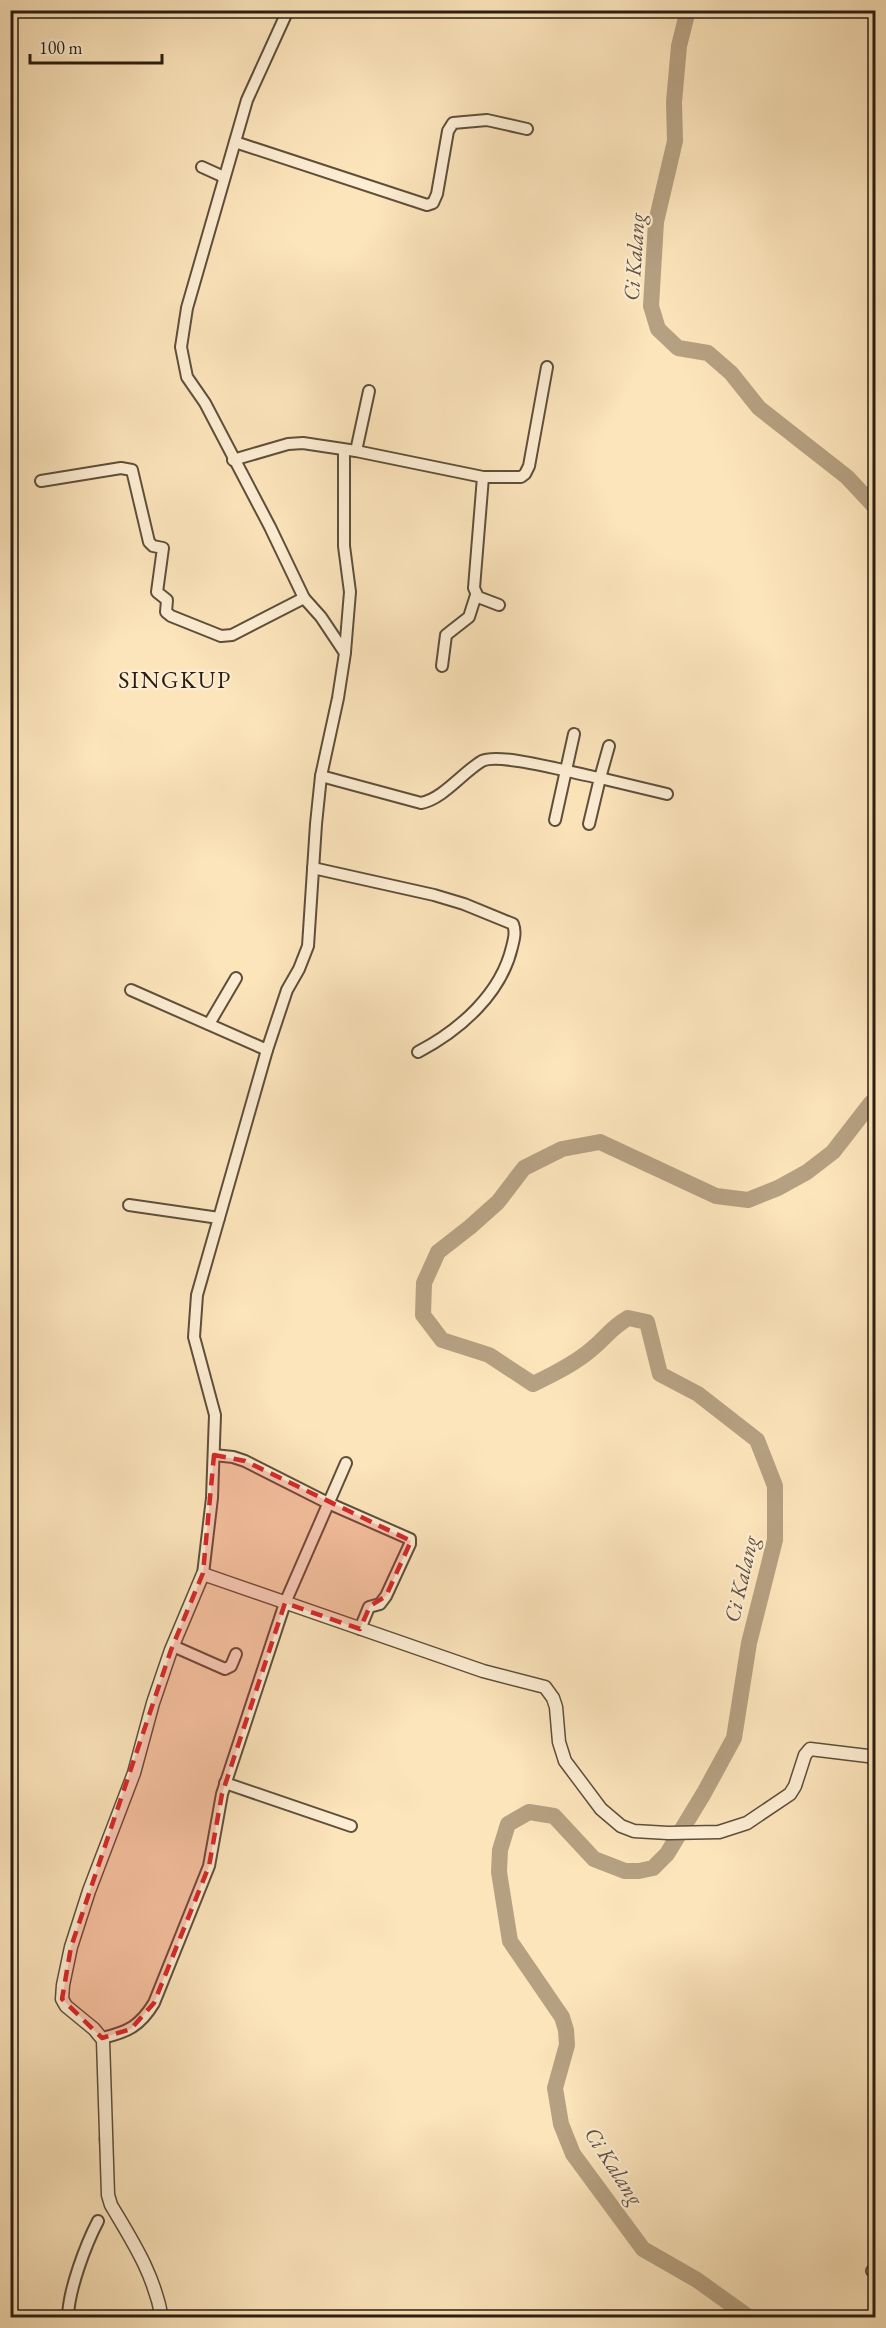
<svg xmlns="http://www.w3.org/2000/svg" width="886" height="2328" font-family="'EB Garamond',serif">
<style>
.lines{fill:none;stroke-linecap:round;stroke-linejoin:round}
.stream{stroke:#7d6c54;stroke-width:3}
.river{stroke:#b5a081;stroke-width:16}
.minor-casing{stroke:#5e4f3b;stroke-width:14}
.tertiary-casing{stroke:#5e4f3b;stroke-width:15}
.minor{stroke:#fdedd3;stroke-width:10}
.tertiary{stroke:#fdedd3;stroke-width:12}
.marked{fill:#d62828;fill-opacity:0.2;stroke:#d62828;stroke-width:4.5;stroke-dasharray:12 8;stroke-linejoin:round}
.labels{text-anchor:middle;dominant-baseline:central;stroke-width:4.5;stroke-linejoin:round;paint-order:stroke}
.water-label{font-size:22px;font-style:italic;fill:#62513d;stroke:#fdedd3}
.quarter-label{font-size:24px;letter-spacing:1.5px;fill:#2a1d10;stroke:#fdedd3}
</style>
<rect width="100%" height="100%" fill="#fce4bb"/>
<filter id="stains"><feTurbulence type="fractalNoise" baseFrequency=".00333" numOctaves="4"/><feColorMatrix values="0 0 0 0 .2 0 0 0 0 .09 0 0 0 0 .02 0 0 0 .5 -.17"/></filter>
<radialGradient id="worn" r=".72"><stop offset=".6" stop-color="#630" stop-opacity="0"/><stop offset="1" stop-color="#630" stop-opacity=".3"/></radialGradient>
<g class="lines">
<polyline class="stream" points="100,2138 101,2151"/>
<g class="river">
<polyline points="688,10 679,46 674,102 675,141 656,222 651,306 658,329 678,348 708,353 731,373 759,408 847,477 876,508"/>
<path d="M750 2318 697 2280 643 2249 573 2154 561 2124 555 2088 567 2045 566 2030 562 2017 510 1941 499 1872 500 1850 508 1824 529 1812 554 1816 594 1859 625 1871H639L653 1868 667 1854 704 1793 734 1738 749 1643 775 1540V1486L757 1440 698 1394 660 1374 647 1322 628 1318C611 1328 608 1335 593 1348 576 1363 554 1374 533 1384L489 1355 442 1340 423 1315 424 1283 438 1252 470 1227 498 1202 524 1168 562 1149 600 1142 716 1196 748 1200 778 1188 807 1172 833 1152 871 1103 876 1101"/>
</g>
<g class="minor-casing">
<g id="minor">
<polyline points="235,142 427,205 433,203 437,194 448,131 453,123 487,120 527,129"/>
<polyline points="202,167 224,177"/>
<polyline points="344,450 344,546 350,592 345,652"/>
<polyline points="356,451 369,391"/>
<polyline points="233,460 288,444 303,443 356,451 483,477 521,477 525,474 529,466 547,367"/>
<polyline points="483,477 474,588 478,597 499,605"/>
<polyline points="41,481 121,468 132,470 149,542 153,546 163,548 157,592 167,600 166,612 171,616 221,636 232,635 304,598"/>
<polyline points="442,666 446,635 469,617 476,595"/>
<polyline points="609,746 600,778 667,794"/>
<path d="M321 776 421 803C443 799 463 772 482 761 500 752 576 774 600 778L589 824"/>
<polyline points="555,820 574,734"/>
<path d="M313 868 434 895 464 904 513 924C516 932 514 939 512 947 501 994 460 1030 418 1052"/>
<polyline points="131,990 267,1050"/>
<polyline points="209,1024 236,978"/>
<polyline points="129,1205 219,1218"/>
<polyline points="214,1455 233,1457 245,1461 328,1503 410,1539 410,1544 386,1596 380,1604 369,1607 360,1629"/>
<polyline points="203,1574 212,1498 215,1415 194,1337 197,1295 267,1050 287,990 299,969 308,946 316,824 321,776 338,698 345,653 321,617 304,598 270,527 205,403 187,377 181,347 187,308 247,100 288,10"/>
<polyline points="173,1646 225,1669 231,1666 236,1654"/>
<polyline points="225,1783 351,1826"/>
<path d="M102 2038C128 2032 140 2026 154 2003L209 1866 222 1794 285 1603 346 1463"/>
<polyline points="872,2271 876,2272"/>
<path d="M68 2318C68 2291 86 2244 98 2221"/>
</g>
</g>
<g class="tertiary-casing">
<path id="tertiary" d="M162 2318C154 2274 133 2242 111 2205L108 2195 103 2040 94 2029 66 2006 62 1999 63 1985 71 1947 89 1891 134 1773 153 1703 171 1650 203 1574 483 1671 545 1687 553 1698 556 1707 559 1742 565 1761 601 1809 621 1826 634 1831 668 1833 719 1832 747 1823 790 1794 795 1786 805 1755 810 1749 876 1757"/>
</g>
<use href="#minor" class="minor"/>
<use href="#tertiary" class="tertiary"/>
</g>
<path class="marked" d="M214 1455 245 1461 411 1541 386 1596 370 1606 360 1629 285 1603 222 1794 209 1866 154 2003 131 2029 102 2038 62 1999 71 1947 171 1650 203 1573Z"/>
<g class="labels">
<g class="water-label">
<text transform="translate(634 257) rotate(-86)">Ci Kalang</text>
<text transform="translate(741 1579) rotate(-77)">Ci Kalang</text>
<text transform="translate(614 2166) rotate(57)">Ci Kalang</text>
</g>
<g class="quarter-label">
<text x="175" y="679">SINGKUP</text>
</g>
</g>
<rect width="886" height="2328" fill="none" stroke="#fce4bb" stroke-width="36"/>
<rect x="12" y="12" width="862" height="2304" fill="none" stroke="#2a1d10" stroke-width="3"/>
<rect x="18" y="18" width="850" height="2292" fill="none" stroke="#2a1d10" stroke-width="1.5"/>
<path d="M30 54v9h132v-9" fill="none" stroke="#2a1d10" stroke-width="3"/>
<text x="39" y="54" font-size="18" fill="#2a1d10" stroke="#fdedd3" stroke-width="4.5" paint-order="stroke">100 m</text>
<rect width="100%" height="100%" filter="url(#stains)"/>
<rect width="100%" height="100%" fill="url(#worn)"/>
</svg>
